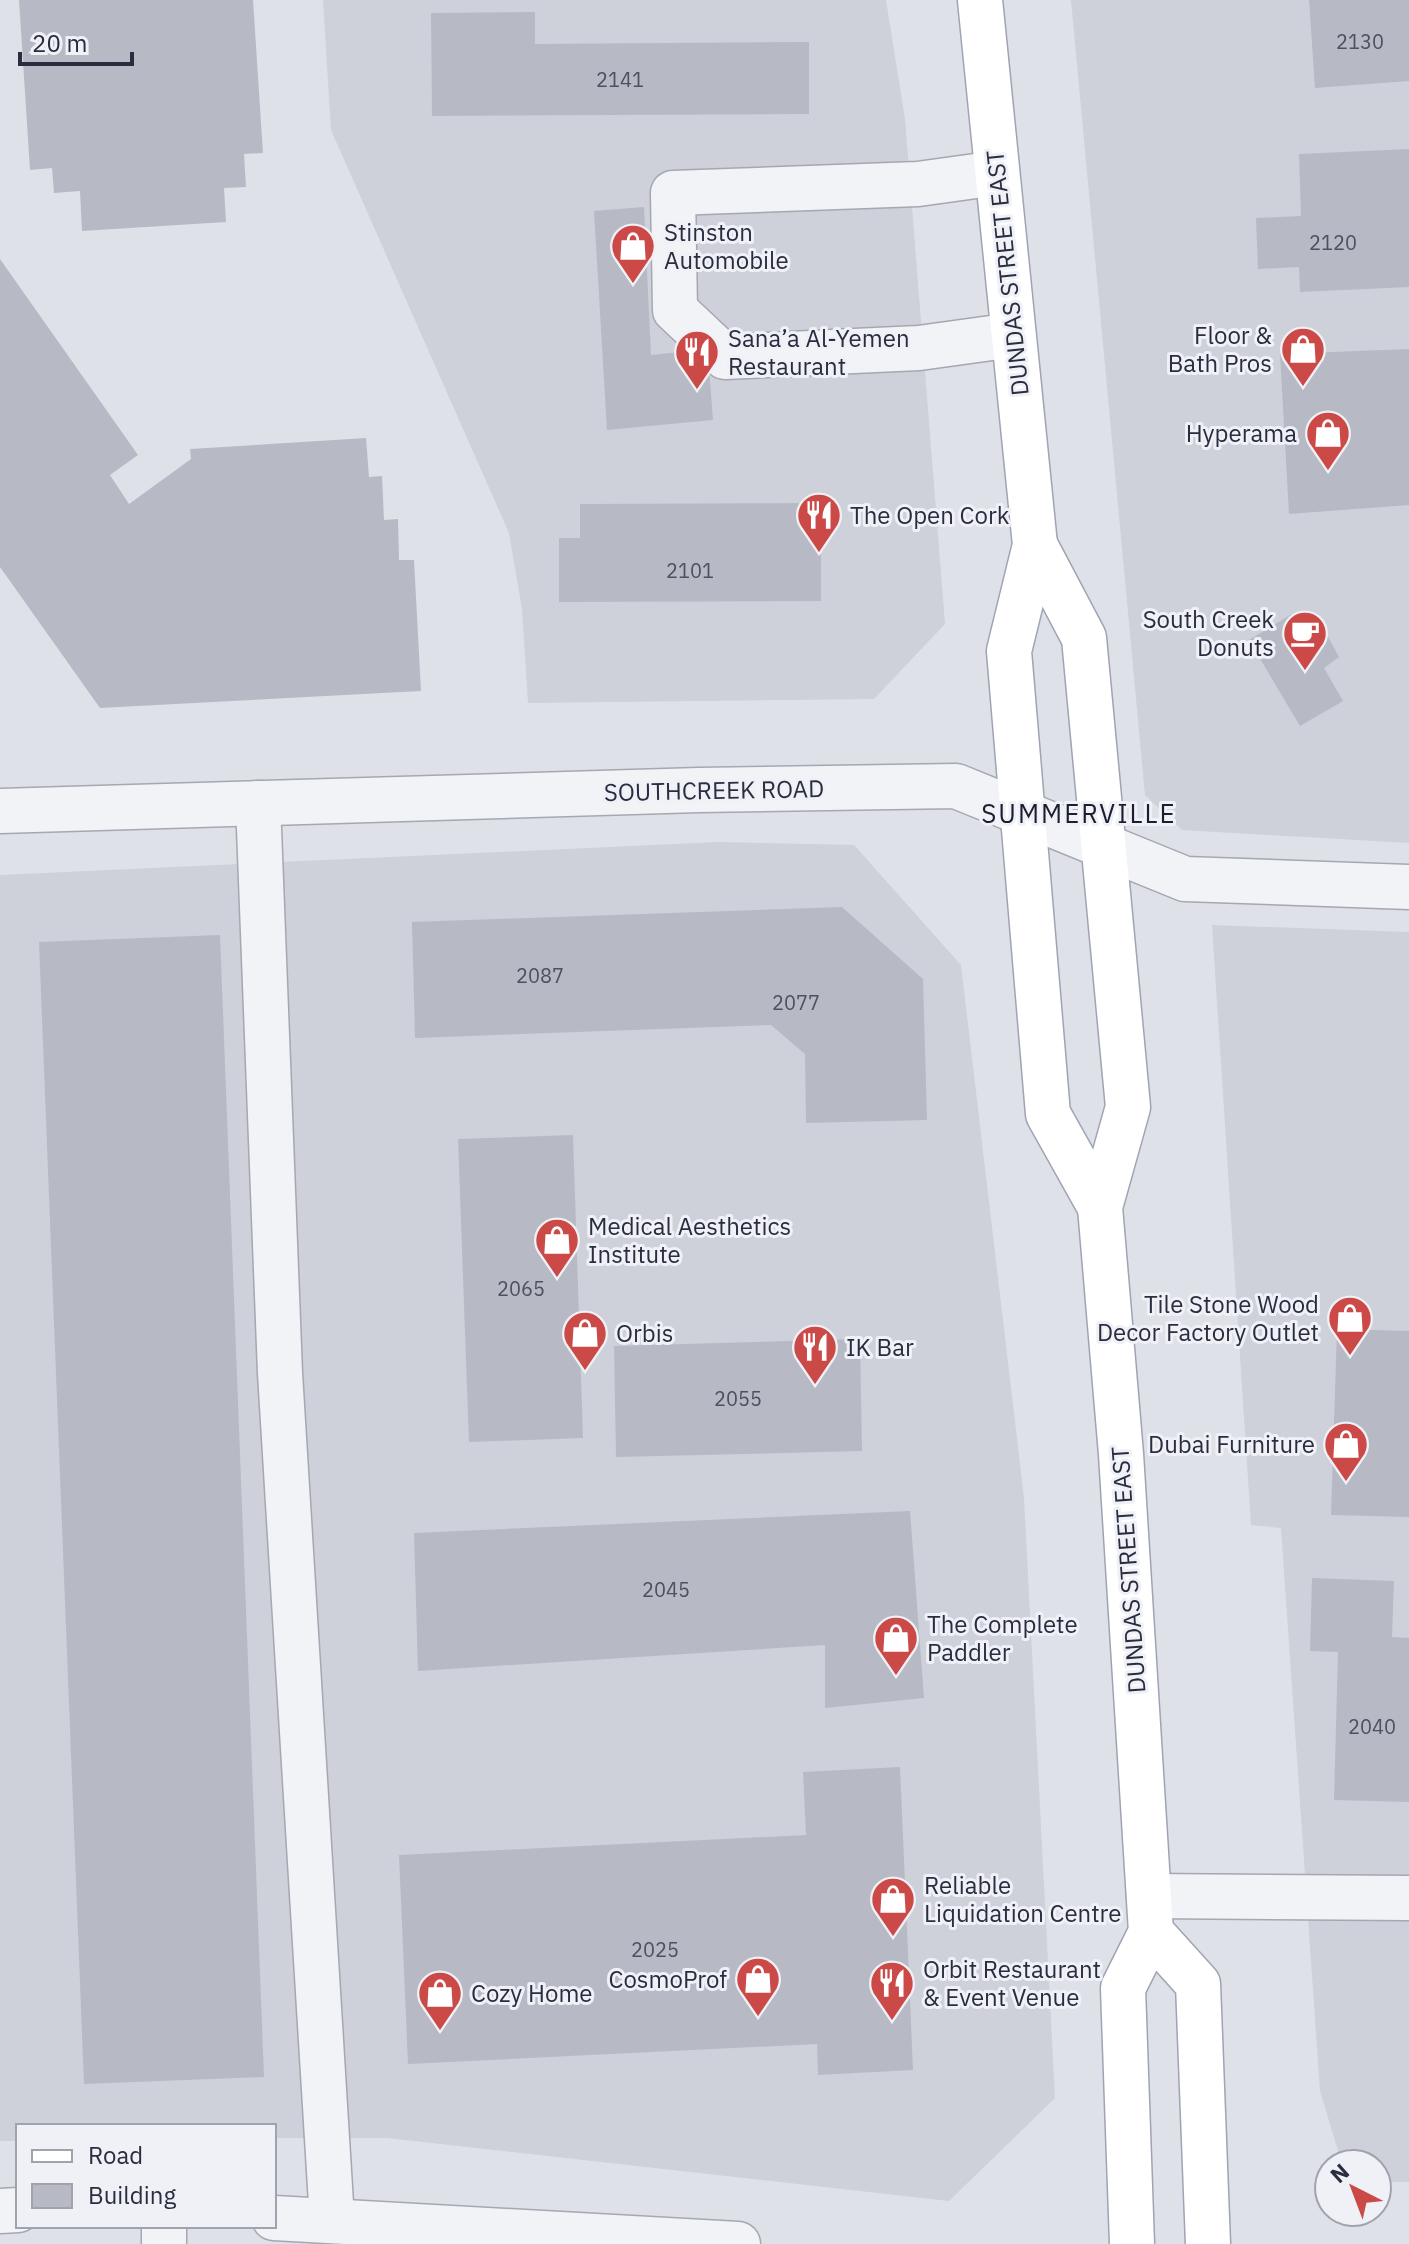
<svg xmlns="http://www.w3.org/2000/svg" width="1409" height="2244" font-family="'IBM Plex Sans',sans-serif">
<style>
.built{fill:#ced0da}
.building{fill:#b7bac5}
.lines{fill:none;stroke-linecap:round;stroke-linejoin:round}
.minor-casing{stroke:#a5a7b2;stroke-width:47}
.major-casing{stroke:#9fa4b4;stroke-width:47}
.minor{stroke:#f2f3f7;stroke-width:44}
.major{stroke:#fff;stroke-width:44}
.labels{text-anchor:middle;dominant-baseline:central;stroke-width:6;stroke-linejoin:round;paint-order:stroke}
.number-label{font-size:20px;fill:#4c5060}
.poi-label{font-size:24px;fill:#292d3f;stroke:#eff1f6;text-anchor:start}
.street-label{font-size:24px;fill:#292d3f;stroke:#eff1f6}
.neighbourhood-label{font-size:26px;letter-spacing:2px;fill:#1b1e30;stroke:#eff1f6}
</style>
<rect width="100%" height="100%" fill="#dfe1e8"/>
<g class="built">
<polygon points="323,0 886,0 905,119 945,624 874,699 528,703 522,609 509,533 331,130"/>
<polygon points="1071,0 1409,0 1409,843 1182,830 1145,795"/>
<polygon points="718,842 854,845 961,965 1024,1498 1055,2098 949,2201 387,2138 274,2138 274,2126 18,2126 18,2141 0,2141 0,875"/>
<polygon points="1212,925 1409,932 1409,2182 1377,2182 1377,2164 1342,2164 1320,2091 1281,1528 1251,1525"/>
</g>
<g class="building">
<polygon points="19,0 253,0 263,153 244,154 246,187 224,188 226,222 82,231 80,191 54,193 52,168 30,170"/>
<polygon points="1309,0 1409,0 1409,81 1315,88"/>
<polygon points="535,12 535,44 809,42 809,114 432,116 431,13"/>
<polygon points="1409,149 1409,287 1300,292 1299,267 1258,269 1256,218 1301,216 1299,154"/>
<polygon points="644,207 651,355 690,351 709,368 713,420 607,430 594,211"/>
<polygon points="0,259 138,455 110,475 129,504 191,459 190,449 366,438 369,477 382,476 384,520 398,519 399,560 414,560 421,691 100,708 0,567"/>
<polygon points="1409,349 1409,505 1289,514 1280,354"/>
<polygon points="821,503 821,601 559,602 559,538 580,538 580,504"/>
<polygon points="1315,613 1339,657 1324,668 1343,701 1300,726 1249,640 1290,615"/>
<polygon points="842,907 923,979 927,1120 806,1123 805,1054 771,1025 415,1038 412,922"/>
<polygon points="220,935 264,2077 84,2084 39,942"/>
<polygon points="573,1135 583,1438 469,1442 458,1139"/>
<polygon points="1337,1329 1409,1331 1409,1517 1331,1515"/>
<polygon points="860,1339 862,1451 616,1457 614,1346"/>
<polygon points="910,1511 924,1698 825,1708 825,1645 418,1671 414,1533"/>
<polygon points="1312,1578 1394,1581 1392,1637 1409,1638 1409,1802 1334,1800 1338,1652 1310,1651"/>
<polygon points="900,1767 913,2070 818,2075 817,2044 408,2064 399,1855 806,1835 803,1772"/>
</g>
<g class="lines">
<g class="minor-casing">
<g id="minor">
<polyline points="997,173 918,184 673,193 675,310 725,357 919,348 1013,335"/>
<polyline points="258,803 280,1373 332,2220"/>
<polyline points="0,811 699,790 956,786 1185,879 1409,887"/>
<polyline points="1149,1896 1409,1898"/>
<polyline points="0,2211 18,2210"/>
<polyline points="274,2218 738,2244"/>
<polyline points="164,2226 164,2244"/>
</g>
</g>
<g class="major-casing">
<g id="major">
<polyline points="980,0 1035,545 1009,651 1048,1114 1100,1207"/>
<polyline points="1035,545 1084,638 1128,1107 1100,1207 1121,1454 1151,1932 1123,1988 1132,2244"/>
<polyline points="1151,1932 1198,1984 1208,2244"/>
</g>
</g>
<use href="#minor" class="minor"/>
<use href="#major" class="major"/>
</g>
<defs>
<g id="shop-pin" transform="scale(2.3)"><path d="M0 17L-7.5 6A9.5 9.5 0 1 1 7.5 6Z" fill="#cb4a47" stroke="#eff1f6"/><path d="M-5-2.5h2.3a2.7 3.5 0 0 1 5.4 0H5L5.5 6h-11ZM-1.5-2.5h3a1.5 2.3 0 0 0-3 0Z" fill="#fff"/></g>
<g id="restaurant-pin" transform="scale(2.3)"><path d="M0 17L-7.5 6A9.5 9.5 0 1 1 7.5 6Z" fill="#cb4a47" stroke="#eff1f6"/><path d="M-5-6h1v4h1v-4h1v4h1v-4h1v5L-1.5 .5V6h-2V.5L-5-1ZM5-6V6H3V1.5H1.5Q1.5-4 5-6Z" fill="#fff"/></g>
<g id="cafe-pin" transform="scale(2.3)"><path d="M0 17L-7.5 6A9.5 9.5 0 1 1 7.5 6Z" fill="#cb4a47" stroke="#eff1f6"/><path d="M-5.5-4.5H6V0H3Q3 3.5 0 3.5H-2.5Q-5.5 3.5-5.5 0ZM3-3.2v2h1.7v-2ZM-6 4.5H4V6H-6Z" fill="#fff"/></g>
</defs>
<g fill-rule="evenodd">
<use href="#shop-pin" x="633" y="246"/>
<use href="#shop-pin" x="1303" y="349"/>
<use href="#restaurant-pin" x="697" y="352"/>
<use href="#shop-pin" x="1328" y="433"/>
<use href="#restaurant-pin" x="819" y="515"/>
<use href="#cafe-pin" x="1305" y="633"/>
<use href="#shop-pin" x="557" y="1240"/>
<use href="#shop-pin" x="1350" y="1318"/>
<use href="#shop-pin" x="585" y="1333"/>
<use href="#restaurant-pin" x="815" y="1347"/>
<use href="#shop-pin" x="1346" y="1444"/>
<use href="#shop-pin" x="896" y="1638"/>
<use href="#shop-pin" x="893" y="1899"/>
<use href="#shop-pin" x="758" y="1979"/>
<use href="#restaurant-pin" x="892" y="1983"/>
<use href="#shop-pin" x="440" y="1993"/>
</g>
<g class="labels">
<g class="number-label">
<text x="1360" y="41">2130</text>
<text x="620" y="79">2141</text>
<text x="1333" y="242">2120</text>
<text x="690" y="570">2101</text>
<text x="540" y="975">2087</text>
<text x="796" y="1002">2077</text>
<text x="521" y="1288">2065</text>
<text x="738" y="1398">2055</text>
<text x="666" y="1589">2045</text>
<text x="1372" y="1726">2040</text>
<text x="655" y="1949">2025</text>
</g>
<g class="poi-label">
<text x="664" y="232">Stinston<tspan x="664" dy="28">Automobile</tspan></text>
<text x="1272" y="335" text-anchor="end">Floor &amp;<tspan x="1272" dy="28">Bath Pros</tspan></text>
<text x="728" y="338">Sana’a Al-Yemen<tspan x="728" dy="28">Restaurant</tspan></text>
<text x="1297" y="433" text-anchor="end">Hyperama</text>
<text x="850" y="515">The Open Cork</text>
<text x="1274" y="619" text-anchor="end">South Creek<tspan x="1274" dy="28">Donuts</tspan></text>
<text x="588" y="1226">Medical Aesthetics<tspan x="588" dy="28">Institute</tspan></text>
<text x="1319" y="1304" text-anchor="end">Tile Stone Wood<tspan x="1319" dy="28">Decor Factory Outlet</tspan></text>
<text x="616" y="1333">Orbis</text>
<text x="846" y="1347">IK Bar</text>
<text x="1315" y="1444" text-anchor="end">Dubai Furniture</text>
<text x="927" y="1624">The Complete<tspan x="927" dy="28">Paddler</tspan></text>
<text x="924" y="1885">Reliable<tspan x="924" dy="28">Liquidation Centre</tspan></text>
<text x="923" y="1969">Orbit Restaurant<tspan x="923" dy="28">&amp; Event Venue</tspan></text>
<text x="727" y="1979" text-anchor="end">CosmoProf</text>
<text x="471" y="1993">Cozy Home</text>
</g>
<g class="street-label">
<text transform="translate(1007 273) rotate(-96)">DUNDAS STREET EAST</text>
<text transform="translate(714 790) rotate(-1)">SOUTHCREEK ROAD</text>
<text transform="translate(1128 1570) rotate(-94)">DUNDAS STREET EAST</text>
</g>
<g class="neighbourhood-label">
<text x="1079" y="813">SUMMERVILLE</text>
</g>
</g>
<rect x="16" y="2124" width="260" height="104" fill="#eff1f6" stroke="#a0a3ad" stroke-width="2"/>
<rect x="32" y="2150" width="40" height="12" fill="#ffffff" stroke="#a0a3ad" stroke-width="2"/>
<text x="88" y="2164" font-size="24" fill="#292d3f">Road</text>
<rect x="32" y="2184" width="40" height="24" fill="#b7bac5" stroke="#a0a3ad" stroke-width="2"/>
<text x="88" y="2204" font-size="24" fill="#292d3f">Building</text>
<g transform="translate(1353 2188) rotate(318)"><circle r="38" fill="#eff1f6" stroke="#a0a3ad" stroke-width="2"/>
<path d="M0-6L14 30L0 20L-14 30Z" fill="#cb4a47"/>
<text y="-12" font-size="22" font-weight="bold" text-anchor="middle" fill="#292d3f">N</text>
</g>
<path d="M20 52v12h112v-12" fill="none" stroke="#292d3f" stroke-width="4"/>
<text x="32" y="52" font-size="24" fill="#292d3f" stroke="#eff1f6" stroke-width="6" paint-order="stroke">20 m</text>
</svg>
